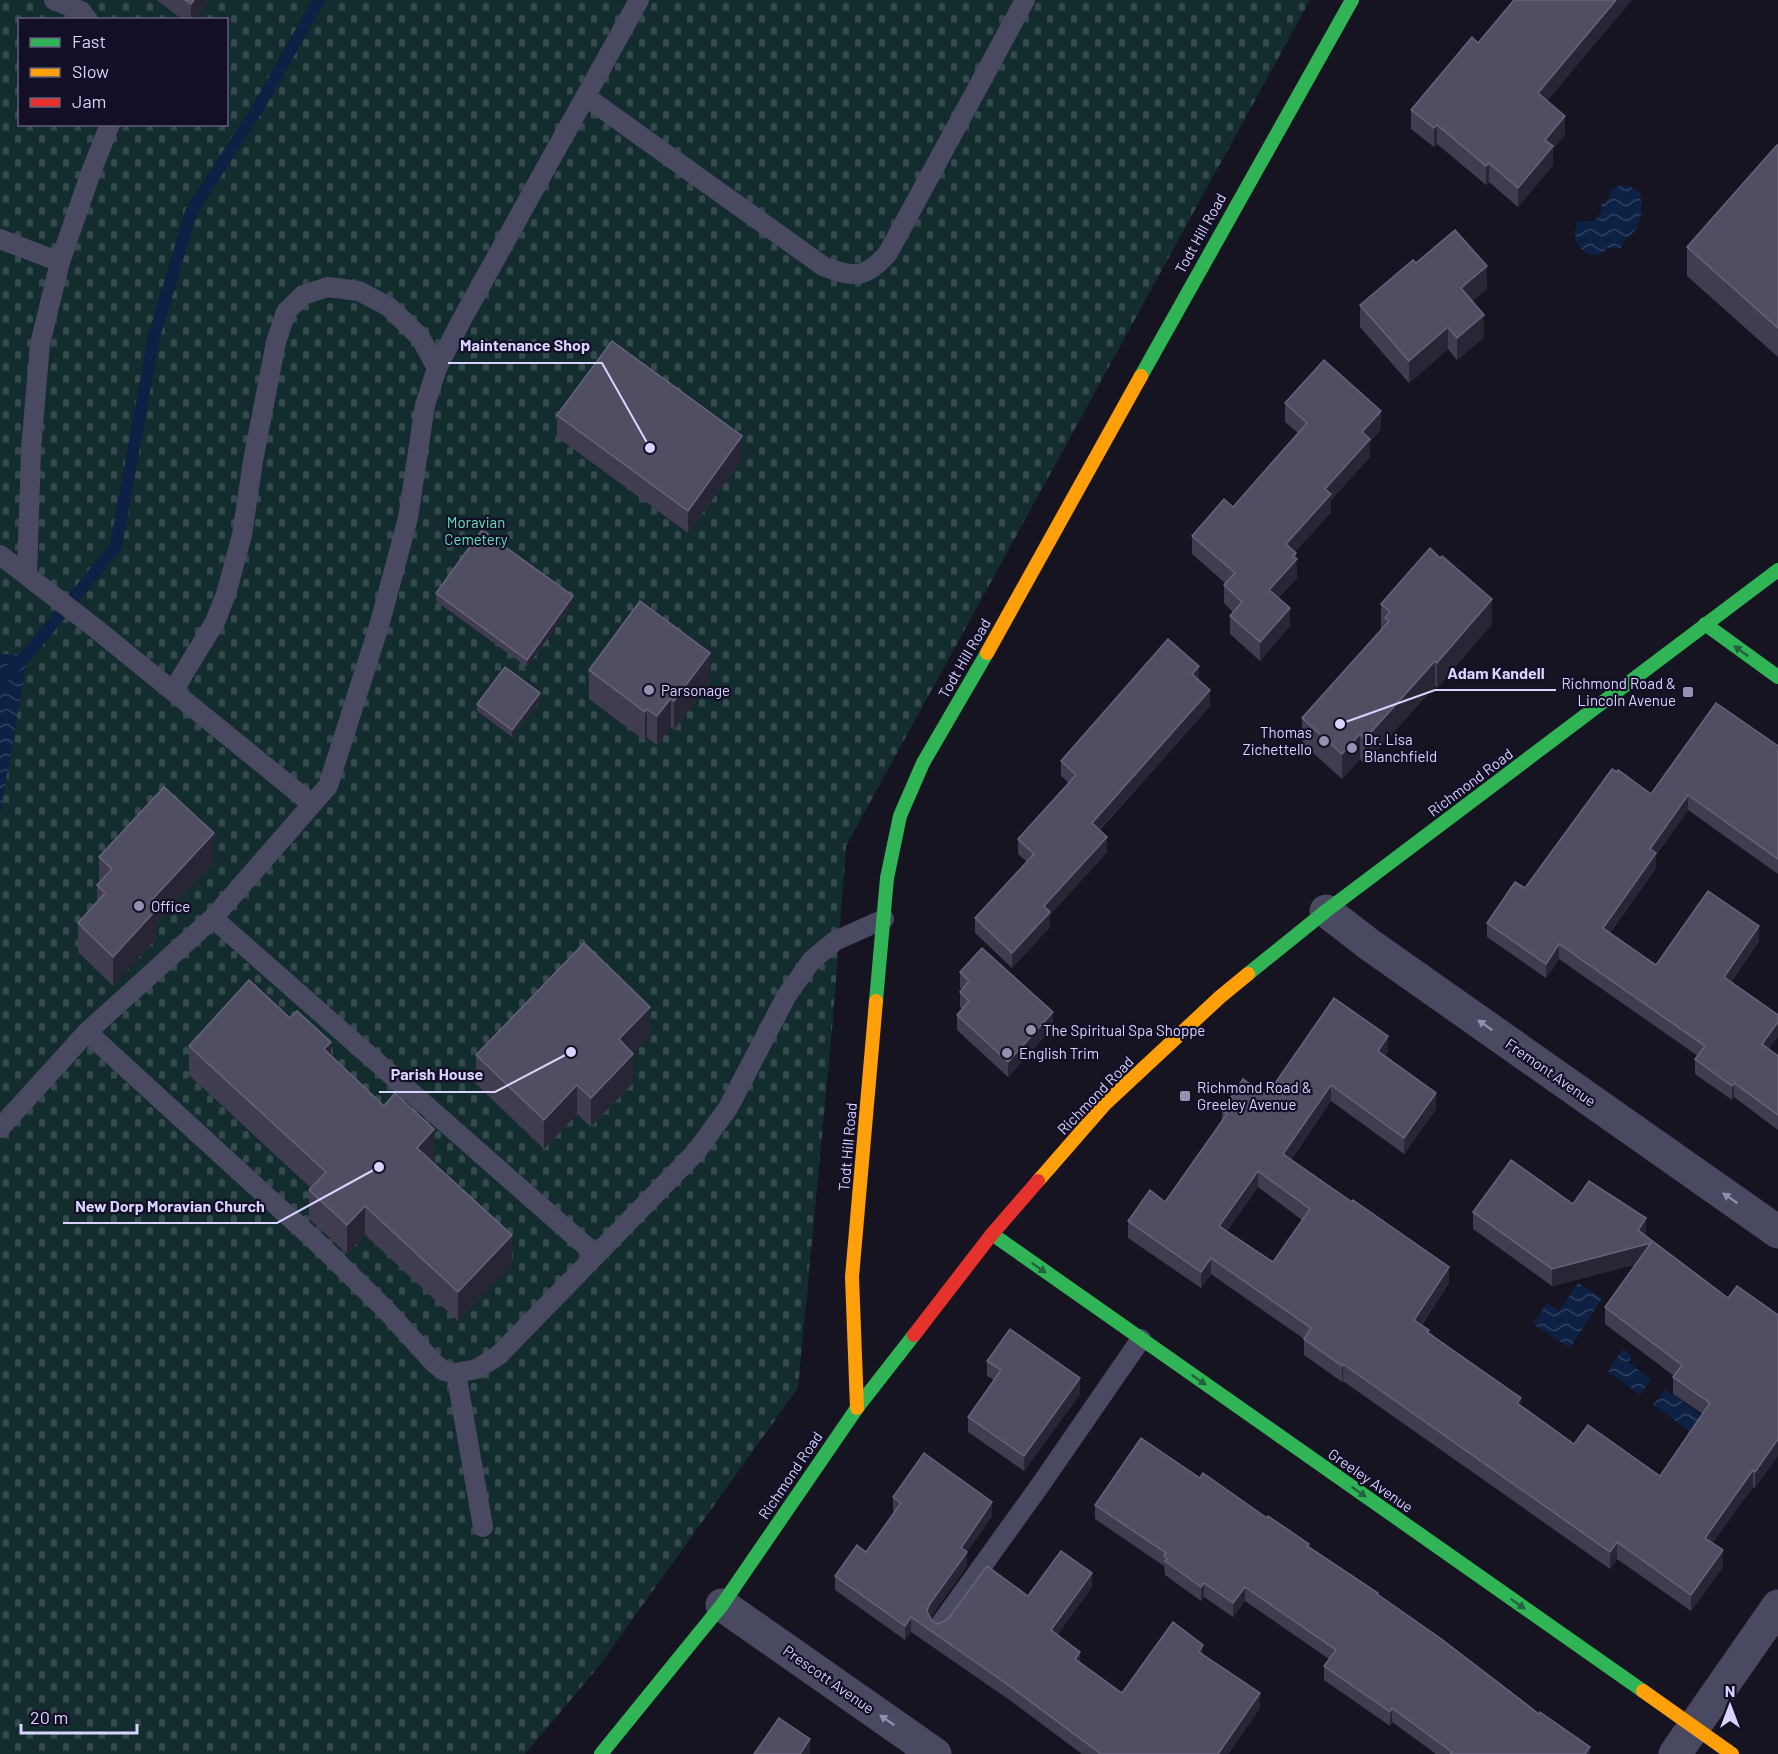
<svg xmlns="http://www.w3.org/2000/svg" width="1778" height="1754" font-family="Barlow,sans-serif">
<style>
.cemetery{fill:url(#cemetery-stones);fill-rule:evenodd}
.water{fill:url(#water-waves)}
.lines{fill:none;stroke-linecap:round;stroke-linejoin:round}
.stream{stroke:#0d2144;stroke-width:12}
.lane{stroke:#4a4962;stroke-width:20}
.street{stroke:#4a4962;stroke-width:33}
.fast{stroke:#30b455;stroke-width:14}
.slow{stroke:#ff9f0a;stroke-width:14}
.jam{stroke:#e5322d;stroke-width:14}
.wall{fill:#403d50;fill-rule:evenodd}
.shaded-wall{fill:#282635}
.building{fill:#504e63;stroke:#66637b;stroke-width:1.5;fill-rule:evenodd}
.oneway{fill:#22623e}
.oneway2{fill:#928eb0}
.poi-dot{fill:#9591b1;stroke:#130f26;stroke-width:2}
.labels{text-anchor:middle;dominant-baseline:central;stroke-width:4.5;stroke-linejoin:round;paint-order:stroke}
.street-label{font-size:15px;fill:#d9d4ff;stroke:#130f26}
.park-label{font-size:15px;fill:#5fe0c0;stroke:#130f26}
.poi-label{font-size:15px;fill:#d9d4ff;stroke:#130f26;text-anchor:start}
.leader{fill:none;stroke:#d9d4ff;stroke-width:2}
.callout-dot{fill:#d9d4ff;stroke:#130f26;stroke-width:2}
.callout-label{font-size:16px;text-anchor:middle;font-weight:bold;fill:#d9d4ff;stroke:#130f26;stroke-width:4.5;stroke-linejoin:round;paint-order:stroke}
</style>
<defs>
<pattern id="cemetery-stones" width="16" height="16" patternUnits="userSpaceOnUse" patternTransform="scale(1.5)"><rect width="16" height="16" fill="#132c2d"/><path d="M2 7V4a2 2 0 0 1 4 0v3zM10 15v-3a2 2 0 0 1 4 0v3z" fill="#354a4c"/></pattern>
<pattern id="water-waves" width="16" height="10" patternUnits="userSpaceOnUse" patternTransform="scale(1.5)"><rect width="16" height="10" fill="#0d2144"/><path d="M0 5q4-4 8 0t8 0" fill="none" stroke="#304060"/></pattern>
</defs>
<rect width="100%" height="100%" fill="#161421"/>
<path class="cemetery" d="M0 0H1310L846 846 833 1019 798 1388 599 1666 525 1754H0ZM20 20H226V124H20Z"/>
<g class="water">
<path d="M1628 185 1640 193C1642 203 1642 219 1637 228 1631 236 1626 236 1621 248H1607L1600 255C1581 257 1569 238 1578 221H1594L1602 211 1601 204 1605 203C1613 189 1611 186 1628 185Z"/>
<polygon points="0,654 28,654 0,815"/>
<polygon points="1578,1283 1602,1298 1570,1348 1533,1324 1547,1303 1559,1311"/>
<polygon points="1623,1349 1632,1356 1628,1362 1651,1379 1640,1395 1608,1371"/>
<polygon points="1665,1389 1705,1418 1694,1434 1653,1405"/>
</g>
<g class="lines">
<polyline class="stream" points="0,680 28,654 116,546 154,337 191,212 258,108 319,0"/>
<g class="lane">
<polyline points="54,0 81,11 88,20"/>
<path d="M586 97 823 266C853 278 866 279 888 253L1025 0"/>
<polyline points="0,239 60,262"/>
<polyline points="437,368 461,321 639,0"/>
<polyline points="0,555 95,628 312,804"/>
<polyline points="27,576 31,449 40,344 60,262 90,175 110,124"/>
<polyline points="213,918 596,1255"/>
<polyline points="87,1032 321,1246 386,1310 434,1363 444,1371 456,1373 477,1369 499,1355 696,1152 728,1108 787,995 812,960 835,941 884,919"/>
<polyline points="0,1128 87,1032 213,918 328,786 379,626 408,518 425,405 437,368 420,337 389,307 359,291 328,287 303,295 286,312 276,342 253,461 242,535 226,594 215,622 173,691"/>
<polyline points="456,1373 483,1527"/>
<polyline points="939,1626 1041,1484 1141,1339"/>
</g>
<g class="street">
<polyline points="1326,911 1370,945 1778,1232"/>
<polyline points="722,1605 935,1754"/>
<polyline points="1675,1754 1778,1606"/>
</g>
<g class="fast">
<polyline points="1141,376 1352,0"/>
<polyline points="1705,624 1778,677"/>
<polyline points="1248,974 1326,911 1778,570"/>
<polyline points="876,1001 887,878 900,816 923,763 987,653"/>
<polyline points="992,1234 1643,1691"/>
<polyline points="601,1754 722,1605 857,1408 914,1335"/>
</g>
<g class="slow">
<polyline points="987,653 1141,376"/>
<polyline points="1038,1181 1106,1103 1220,997 1248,974"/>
<polyline points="857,1408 852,1277 876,1001"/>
<polyline points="1643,1691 1732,1754"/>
</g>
<polyline class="jam" points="914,1335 992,1234 1038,1181"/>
</g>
<g class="wall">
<polygon points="157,0 209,0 195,20 183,20"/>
<polygon points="1547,101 1565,135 1553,149 1553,165 1518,207 1489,182 1486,185 1437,144 1434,147 1411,129 1411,110"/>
<polygon points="1778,145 1778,357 1687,276 1687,247"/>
<polygon points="1416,263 1487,289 1472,301 1484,337 1457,360 1448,349 1409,383 1360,327 1360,305"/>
<polygon points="1285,403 1381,429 1370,442 1370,457 1331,500 1331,512 1295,552 1297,578 1278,598 1290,626 1260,661 1230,634 1230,616 1233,612 1224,603 1224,585 1225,583 1192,554 1192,536 1233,507 1298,433 1285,422"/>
<polygon points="557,415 742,459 688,533 557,437"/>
<polygon points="436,593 573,603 527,667 436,601"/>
<polygon points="1381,604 1492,624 1437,688 1435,686 1365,764 1360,759 1342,779 1302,743 1302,718 1381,630"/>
<polygon points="589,670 710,682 674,730 671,727 657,745 647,738 645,741 589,699"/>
<polygon points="1199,680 1210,706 1100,830 1107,852 1050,915 1050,927 1012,968 975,933 975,918 1027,862 1018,854 1018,839 1069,783 1061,776 1061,761"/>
<polygon points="540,700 512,737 477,711 477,704"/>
<polygon points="1778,746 1778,874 1688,810 1656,855 1656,868 1610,933 1656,965 1759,941 1731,982 1778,1036 1769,1049 1778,1056 1778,1130 1734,1097 1732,1100 1695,1074 1695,1059 1698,1056 1559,959 1546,978 1487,937 1487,923 1525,888 1651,794"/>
<polygon points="99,857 214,862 156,924 156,939 113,986 78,952 78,923 97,902 97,885 99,883"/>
<polygon points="960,972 1053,1027 1008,1077 957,1030 957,1015 962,1009 960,1007 960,992 962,989 960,988"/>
<polygon points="650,1036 633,1053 633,1083 591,1127 577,1114 544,1149 476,1084 476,1055"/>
<polygon points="189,1046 331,1056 434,1158 431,1161 512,1264 458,1321 365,1235 347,1254 309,1219 309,1190 311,1188 189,1075"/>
<path d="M1388 1052 1385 1056 1436 1109 1404 1154 1331 1101 1291 1160 1449 1283 1422 1325 1429 1332 1521 1406 1574 1444 1660 1476 1703 1414 1673 1394V1377L1674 1376 1605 1324V1307L1637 1264 1552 1286 1473 1229V1212L1573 1204 1646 1234 1645 1235 1728 1298 1778 1315 1755 1488 1753 1487 1712 1543 1723 1567 1691 1611 1617 1559 1610 1569 1343 1381 1342 1382 1304 1355V1339L1211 1274 1201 1288 1128 1238V1221L1165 1202 1222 1121V1111ZM1258 1187 1302 1220 1273 1262 1227 1231Z"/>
<polygon points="987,1361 1080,1394 1024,1471 968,1432 968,1417 994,1380 987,1376"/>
<polygon points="1200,1478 1309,1547 1378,1595 1590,1754 1436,1754 1392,1722 1390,1726 1324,1680 1324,1666 1329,1659 1245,1601 1233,1617 1204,1597 1201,1601 1165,1575 1164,1566 1095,1519 1095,1505"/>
<polygon points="893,1497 992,1516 967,1552 967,1566 930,1618 932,1621 938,1624 1028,1596 1092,1587 1057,1635 1080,1662 1122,1693 1203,1655 1260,1708 1228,1754 1082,1754 1011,1701 911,1632 905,1640 835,1590 835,1576 866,1552 894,1512 893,1511"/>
</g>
<g class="shaded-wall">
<polygon points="194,0 209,0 195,20 191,20 191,4"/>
<polygon points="1616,0 1632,0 1538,112 1538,93"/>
<polygon points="1565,116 1565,135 1553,149 1553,165 1518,207 1518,188 1545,140"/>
<polygon points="1437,125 1437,144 1434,147 1434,128"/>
<polygon points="1489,163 1489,182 1486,185 1486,166"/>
<polygon points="1487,266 1487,289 1461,310 1461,288"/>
<polygon points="1484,315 1484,337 1457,360 1457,338"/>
<polygon points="1448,327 1448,349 1409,383 1409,361"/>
<polygon points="1381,411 1381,429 1370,442 1370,457 1331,500 1331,512 1286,562 1286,544 1325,489 1362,432"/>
<polygon points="742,436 742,459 688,533 688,511"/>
<polygon points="1296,553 1297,578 1269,608 1269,590"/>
<polygon points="573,596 573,603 527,667 527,660"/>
<polygon points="1492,599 1492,624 1437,688 1437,663"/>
<polygon points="1290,608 1290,626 1260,661 1260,642"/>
<polygon points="710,653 710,682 674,730 674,701"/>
<polygon points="1435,661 1435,686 1365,764 1365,739"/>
<polygon points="1199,666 1199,681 1192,674"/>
<polygon points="1210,690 1210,706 1092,838 1092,823"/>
<polygon points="540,693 540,700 512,737 512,730"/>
<polygon points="671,698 671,727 657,745 657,716"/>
<polygon points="647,709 647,738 645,741 645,712"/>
<polygon points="1360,734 1360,759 1342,779 1342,754"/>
<polygon points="1688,795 1688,810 1656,855 1656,868 1603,942 1603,928 1650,849"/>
<polygon points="214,833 214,862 156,924 156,939 113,986 113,957 149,903"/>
<polygon points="1107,837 1107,852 1050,915 1050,927 1012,968 1012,953 1044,906"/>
<polygon points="1759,926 1759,941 1724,991 1724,977"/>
<polygon points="1559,944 1559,959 1546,978 1546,964"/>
<polygon points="650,1007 650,1036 619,1068 619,1039"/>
<polygon points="1053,1012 1053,1027 1008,1077 1008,1062"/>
<polygon points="1778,1022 1778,1036 1762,1059 1762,1044"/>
<polygon points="1388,1036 1388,1052 1378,1067 1378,1051"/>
<polygon points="331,1042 331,1071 324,1049"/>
<polygon points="633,1054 633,1083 591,1127 591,1098"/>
<polygon points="1734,1083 1734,1097 1732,1100 1732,1086"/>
<polygon points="577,1085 577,1114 544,1149 544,1120"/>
<polygon points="1331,1085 1331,1101 1283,1171 1283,1154"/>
<polygon points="1436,1093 1436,1109 1404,1154 1404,1138"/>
<polygon points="434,1129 434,1158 417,1177 417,1148"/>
<polygon points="1258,1171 1258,1187 1219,1242 1219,1226"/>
<polygon points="365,1206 365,1235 347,1254 347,1225"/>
<polygon points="1646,1218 1646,1234 1638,1246 1638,1230"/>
<polygon points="512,1235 512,1264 458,1321 458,1292"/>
<polygon points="1651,1243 1651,1260 1552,1286 1552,1269"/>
<polygon points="1211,1258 1211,1274 1201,1288 1201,1272"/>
<polygon points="1449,1267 1449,1283 1414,1336 1414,1320"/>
<polygon points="1343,1364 1343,1381 1342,1382 1342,1366"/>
<polygon points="1080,1378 1080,1394 1024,1471 1024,1456"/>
<polygon points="1521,1398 1521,1414 1517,1403"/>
<polygon points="1778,1439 1778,1456 1755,1488 1755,1472"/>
<polygon points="1753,1470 1753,1487 1705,1554 1705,1538"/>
<polygon points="992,1502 992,1516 967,1552 967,1566 929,1620 927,1611 929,1605 961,1548"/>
<polygon points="1617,1542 1617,1559 1610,1569 1610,1552"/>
<polygon points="1723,1550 1723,1567 1691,1611 1691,1595"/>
<polygon points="1092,1573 1092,1587 1051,1644 1051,1630"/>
<polygon points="1204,1583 1204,1597 1201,1601 1201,1587"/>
<polygon points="1245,1587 1245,1601 1233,1617 1233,1603"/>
<polygon points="911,1617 911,1632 905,1640 905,1626"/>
<polygon points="1203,1645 1203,1659 1199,1652"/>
<polygon points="1080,1652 1080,1666 1075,1659"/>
<polygon points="1260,1693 1260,1708 1228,1754 1218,1754"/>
<polygon points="1392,1708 1392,1722 1390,1726 1390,1712"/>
<polygon points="810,1739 810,1754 800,1754"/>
<polygon points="1590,1747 1590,1754 1585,1754"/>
</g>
<g class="building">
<polygon points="185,0 194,0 191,4"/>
<polygon points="1514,0 1616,0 1538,93 1565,116 1545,140 1553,146 1518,188 1489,163 1486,166 1437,125 1434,128 1411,110 1472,37 1478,43"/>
<polygon points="1777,145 1778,145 1778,328 1687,247"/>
<polygon points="1455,230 1487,266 1461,288 1484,315 1457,338 1448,327 1409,361 1360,305 1413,260 1416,263"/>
<polygon points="612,341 742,436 688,511 557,415"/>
<polygon points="1324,360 1381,411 1362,432 1370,439 1325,489 1331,494 1286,544 1296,553 1293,557 1297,559 1269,590 1290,608 1260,642 1230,616 1242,602 1224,585 1235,573 1192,536 1224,499 1233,507 1307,423 1285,403"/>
<polygon points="482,530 573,596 527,660 436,593"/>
<polygon points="1430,548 1440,558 1442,556 1492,599 1437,663 1435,661 1365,739 1360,734 1342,754 1302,718 1389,621 1385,618 1390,612 1381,604"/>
<polygon points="640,601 710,653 674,701 671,698 657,716 647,709 645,712 589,670"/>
<polygon points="1168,639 1199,666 1192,674 1210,690 1092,823 1107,837 1044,906 1050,912 1012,953 975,918 1034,854 1018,839 1076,775 1061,761"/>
<polygon points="505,667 540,693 512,730 477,704"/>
<polygon points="1716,703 1778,746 1778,859 1688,795 1650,849 1656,853 1603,928 1656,965 1708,891 1759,926 1724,977 1778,1015 1778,1022 1762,1044 1778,1056 1778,1115 1734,1083 1732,1086 1695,1059 1705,1046 1559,944 1546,964 1487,923 1515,882 1525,888 1612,769 1617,772 1618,770 1651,794"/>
<polygon points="164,787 214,833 149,903 156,910 113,957 78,923 105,893 97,885 112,869 99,857"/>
<polygon points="584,943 650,1007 619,1039 633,1054 591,1098 577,1085 544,1120 476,1055"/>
<polygon points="982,948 1053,1012 1008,1062 957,1015 969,1001 960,992 969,981 960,972"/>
<polygon points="249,980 290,1018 297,1011 331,1042 324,1049 384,1106 395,1093 434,1129 417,1148 512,1235 458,1292 365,1206 347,1225 309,1190 326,1172 189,1046"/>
<path d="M1334 998 1388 1036 1378 1051 1436 1093 1404 1138 1331 1085 1283 1154 1352 1202 1353 1200 1449 1267 1414 1320 1429 1330 1427 1332 1521 1398 1517 1403 1574 1444 1588 1425 1660 1476 1710 1403 1673 1377 1682 1365 1605 1307 1651 1243 1552 1269 1473 1212 1511 1160 1573 1204 1589 1181 1646 1218 1638 1230 1728 1298 1737 1286 1778 1315V1439L1755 1472 1753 1470 1705 1538 1723 1550 1691 1595 1617 1542 1610 1552 1343 1364 1342 1366 1304 1339 1311 1328 1211 1258 1201 1272 1128 1221 1150 1190 1165 1202 1227 1114 1222 1111 1243 1079 1267 1095ZM1258 1171 1310 1209 1273 1262 1219 1226Z"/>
<polygon points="1010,1329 1080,1378 1024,1456 968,1417 1001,1370 987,1361"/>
<polygon points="1141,1438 1200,1478 1203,1473 1267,1518 1268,1516 1309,1544 1307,1546 1378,1593 1377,1594 1440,1638 1539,1714 1540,1712 1590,1747 1585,1754 1450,1754 1452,1752 1392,1708 1390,1712 1324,1666 1336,1650 1245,1587 1233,1603 1204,1583 1201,1587 1165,1561 1167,1559 1164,1556 1166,1553 1095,1505"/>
<polygon points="924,1453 992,1502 961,1548 967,1552 929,1605 927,1611 932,1621 938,1624 948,1619 987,1566 1028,1596 1061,1551 1092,1573 1051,1630 1080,1652 1075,1659 1122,1693 1173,1622 1203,1645 1199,1652 1260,1693 1218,1754 1101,1754 1011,1687 911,1617 905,1626 835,1576 857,1545 866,1552 901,1503 893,1497"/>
<polygon points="779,1718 810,1739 800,1754 754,1754"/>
</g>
<defs><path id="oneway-solid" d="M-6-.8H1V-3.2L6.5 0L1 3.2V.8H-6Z" transform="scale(1.5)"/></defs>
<g class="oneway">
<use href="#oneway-solid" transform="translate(1741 651) rotate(-144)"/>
<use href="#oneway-solid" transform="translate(1039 1268) rotate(35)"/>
<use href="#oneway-solid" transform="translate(1199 1380) rotate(35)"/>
<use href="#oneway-solid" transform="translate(1359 1492) rotate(35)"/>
<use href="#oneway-solid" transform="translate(1518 1604) rotate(35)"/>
</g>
<g class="oneway2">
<use href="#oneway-solid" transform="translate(1485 1025) rotate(-145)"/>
<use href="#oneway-solid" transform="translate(1730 1198) rotate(-145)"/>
<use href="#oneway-solid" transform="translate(887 1720) rotate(-145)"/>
</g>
<g class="poi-dot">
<circle cx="649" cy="690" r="6"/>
<rect x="1682" y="686" width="12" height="12" rx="3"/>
<circle cx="1324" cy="741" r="6"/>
<circle cx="1352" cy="748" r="6"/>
<circle cx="139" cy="906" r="6"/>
<circle cx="1031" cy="1030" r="6"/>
<circle cx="1007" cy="1053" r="6"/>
<rect x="1179" y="1090" width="12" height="12" rx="3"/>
</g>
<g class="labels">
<g class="street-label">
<text transform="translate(1200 233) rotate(-61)">Todt Hill Road</text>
<text transform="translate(964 658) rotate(-60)">Todt Hill Road</text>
<text transform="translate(1470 782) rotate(-37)">Richmond Road</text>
<text transform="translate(1551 1072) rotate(35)">Fremont Avenue</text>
<text transform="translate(1095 1095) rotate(-46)">Richmond Road</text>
<text transform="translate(847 1147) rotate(-85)">Todt Hill Road</text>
<text transform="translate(790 1475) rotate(-56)">Richmond Road</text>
<text transform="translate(1371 1480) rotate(35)">Greeley Avenue</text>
<text transform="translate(829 1679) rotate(35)">Prescott Avenue</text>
</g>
<g class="park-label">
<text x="476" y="522">Moravian<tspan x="476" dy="17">Cemetery</tspan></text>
</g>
<g class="poi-label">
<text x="1676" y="683" text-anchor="end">Richmond Road &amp;<tspan x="1676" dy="17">Lincoln Avenue</tspan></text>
<text x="661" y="690">Parsonage</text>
<text x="1312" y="732" text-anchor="end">Thomas<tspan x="1312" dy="17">Zichettello</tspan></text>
<text x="1364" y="739">Dr. Lisa<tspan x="1364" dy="17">Blanchfield</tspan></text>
<text x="151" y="906">Office</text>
<text x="1043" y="1030">The Spiritual Spa Shoppe</text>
<text x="1019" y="1053">English Trim</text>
<text x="1197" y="1087">Richmond Road &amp;<tspan x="1197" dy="17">Greeley Avenue</tspan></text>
</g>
</g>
<path class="leader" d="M650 448L602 363H448M1340 724L1435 690H1556M571 1052L495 1092H379M379 1167L277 1223H63"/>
<g class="callout-dot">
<circle cx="650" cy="448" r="6"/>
<circle cx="1340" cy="724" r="6"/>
<circle cx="571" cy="1052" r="6"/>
<circle cx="379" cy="1167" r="6"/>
</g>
<g class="callout-label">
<text x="525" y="351">Maintenance Shop</text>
<text x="1496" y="679">Adam Kandell</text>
<text x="437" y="1080">Parish House</text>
<text x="170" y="1212">New Dorp Moravian Church</text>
</g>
<rect x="18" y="18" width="210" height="108" fill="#130f26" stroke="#625e7d" stroke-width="1.5"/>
<rect x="30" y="38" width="30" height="9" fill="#30b455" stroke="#625e7d" stroke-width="1.5"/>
<text x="72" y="48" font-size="18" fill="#d9d4ff">Fast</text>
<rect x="30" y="68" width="30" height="9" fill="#ff9f0a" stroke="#625e7d" stroke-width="1.5"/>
<text x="72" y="78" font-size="18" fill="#d9d4ff">Slow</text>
<rect x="30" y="98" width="30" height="9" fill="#e5322d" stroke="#625e7d" stroke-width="1.5"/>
<text x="72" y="108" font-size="18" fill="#d9d4ff">Jam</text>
<g transform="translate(1730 1706)" stroke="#130f26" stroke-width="4.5" paint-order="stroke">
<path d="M0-4.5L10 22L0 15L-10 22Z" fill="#d9d4ff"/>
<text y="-9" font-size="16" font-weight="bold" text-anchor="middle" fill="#d9d4ff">N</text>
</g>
<path d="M21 1724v9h116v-9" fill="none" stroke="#d9d4ff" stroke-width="3"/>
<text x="30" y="1724" font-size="18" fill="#d9d4ff" stroke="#130f26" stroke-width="4.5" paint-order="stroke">20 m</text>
</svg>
